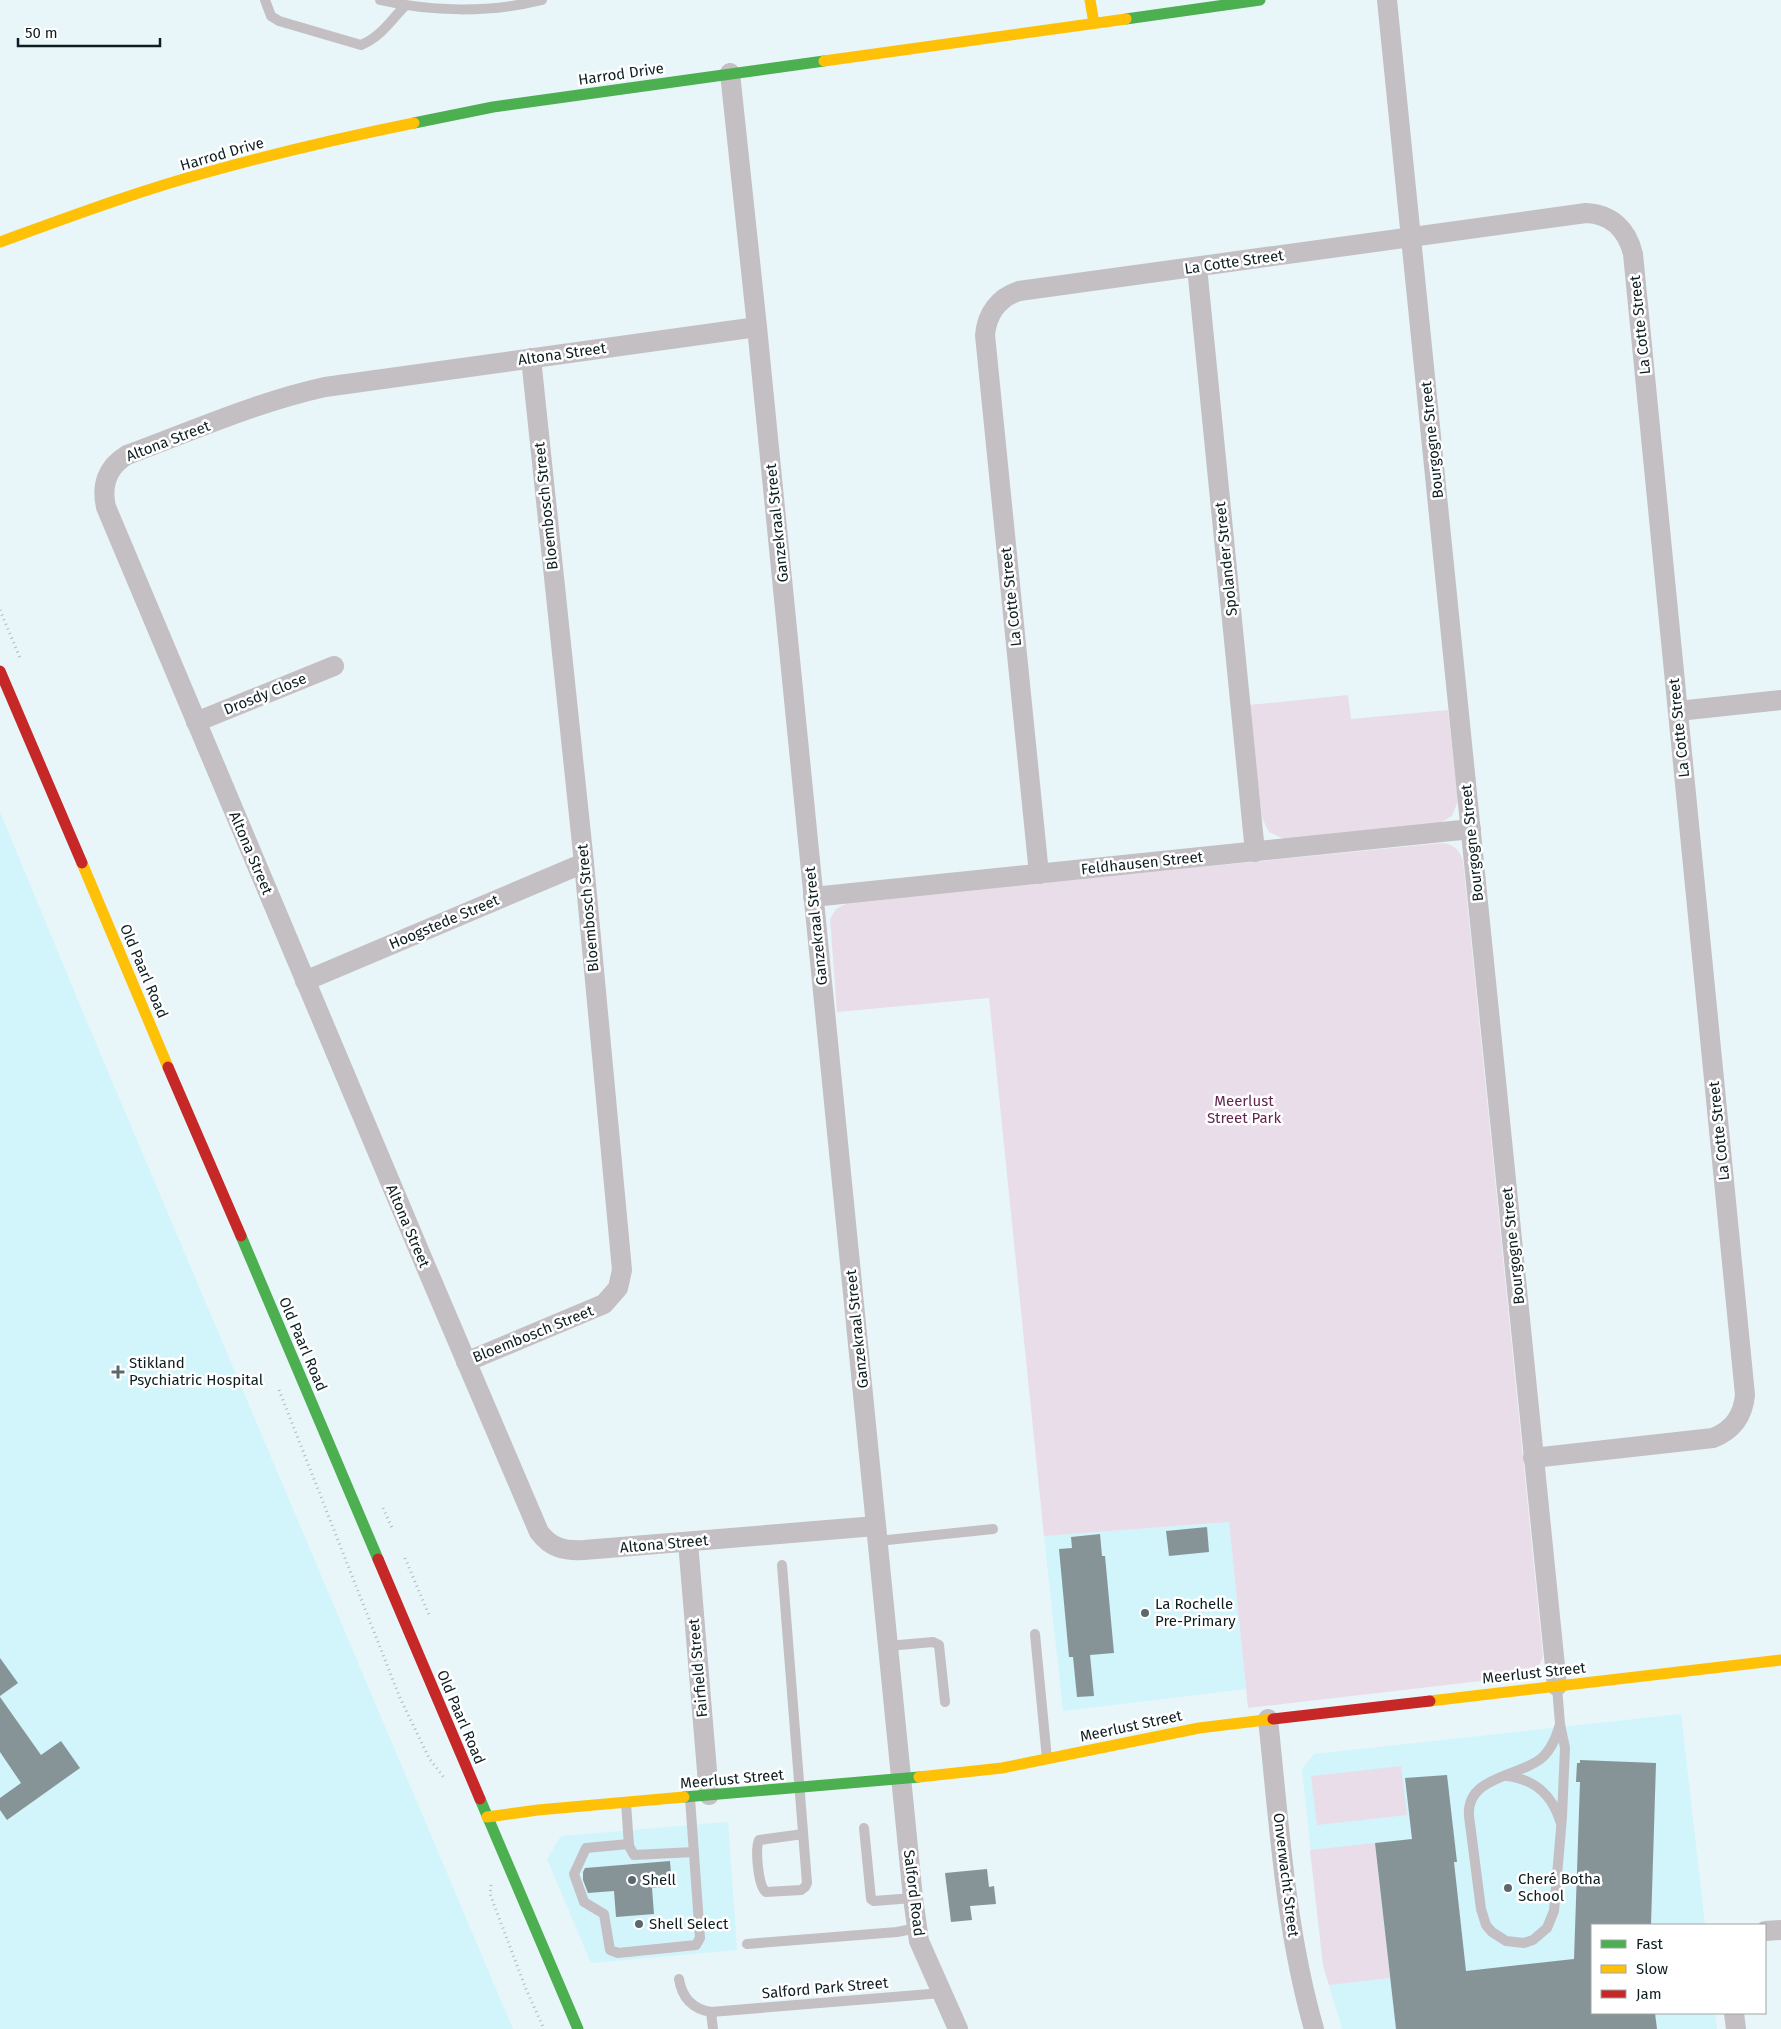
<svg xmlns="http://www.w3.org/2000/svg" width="1781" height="2029" font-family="'Fira Sans',sans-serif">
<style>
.built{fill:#d2f4fb}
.green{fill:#eaddea}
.building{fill:#879497}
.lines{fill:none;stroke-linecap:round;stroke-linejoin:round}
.path{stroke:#b5b8bc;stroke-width:3;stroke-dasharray:1 4;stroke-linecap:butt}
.lane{stroke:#c4bfc3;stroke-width:10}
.street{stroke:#c4bfc3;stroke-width:20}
.fast{stroke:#4caf50;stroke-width:11}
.slow{stroke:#ffc107;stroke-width:11}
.jam{stroke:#c62828;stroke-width:11}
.poi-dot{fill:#5a696c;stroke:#fff;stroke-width:2}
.labels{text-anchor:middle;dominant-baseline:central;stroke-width:5;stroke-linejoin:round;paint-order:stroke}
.street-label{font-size:15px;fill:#0d1d20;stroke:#fff}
.park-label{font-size:15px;fill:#62264f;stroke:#fff}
.poi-label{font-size:15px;fill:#0d1d20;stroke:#fff;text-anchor:start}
</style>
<rect width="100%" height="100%" fill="#e8f6f9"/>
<g class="built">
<polygon points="0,812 87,1022 513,2029 0,2029"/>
<polygon points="1229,1522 1246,1689 1063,1711 1044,1536"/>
<polygon points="1681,1714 1705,1925 1592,1925 1592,2013 1715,2013 1717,2029 1342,2029 1323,1965 1302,1769 1314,1754"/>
<polygon points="728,1822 737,1950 591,1963 547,1859 561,1836"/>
</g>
<g class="green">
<polygon points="1348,695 1351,719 1448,710 1458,801 1452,816 1440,823 1284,839 1269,832 1262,818 1249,705"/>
<path d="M1442 843C1453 844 1459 849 1463 860L1543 1656C1540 1667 1535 1673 1524 1676L1248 1708 1229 1522 1044 1536 989 998 837 1012 830 919 836 909 849 902Z"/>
<polygon points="1401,1766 1407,1815 1317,1825 1311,1776"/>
<polygon points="1375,1843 1390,1978 1329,1985 1323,1965 1310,1850"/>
</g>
<g class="building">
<polygon points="1207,1527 1209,1552 1169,1556 1166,1531"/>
<polygon points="1100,1534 1102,1556 1105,1556 1114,1653 1090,1655 1094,1696 1077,1697 1073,1657 1069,1657 1059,1549 1072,1548 1071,1537"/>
<polygon points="0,1658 18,1683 0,1696"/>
<polygon points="0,1697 41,1755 61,1741 80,1768 7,1820 0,1810 0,1798 21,1783 0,1752"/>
<polygon points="1580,1760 1656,1763 1651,1925 1592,1925 1592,2013 1655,2013 1657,2029 1396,2029 1375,1843 1412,1839 1405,1778 1447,1775 1457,1862 1454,1862 1466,1971 1574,1959 1580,1782 1576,1782 1577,1763 1580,1763"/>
<polygon points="670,1861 672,1886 652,1888 654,1914 616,1917 614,1891 588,1893 583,1880 583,1872 585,1868"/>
<polygon points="987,1869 989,1887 994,1886 996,1904 970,1906 972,1920 951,1922 945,1873"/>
</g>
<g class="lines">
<g class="path">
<polyline points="0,610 20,658"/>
<polyline points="279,1390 400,1698 429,1758 445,1779"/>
<polyline points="383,1508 393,1530"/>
<polyline points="405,1558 429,1615"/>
<polyline points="491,1885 490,1894 526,1989 544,2029"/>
</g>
<g class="lane">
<path d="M265 0 271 16 279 21 361 45C381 37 390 21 405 6"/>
<path d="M380 0C431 12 490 13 542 0"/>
<polyline points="878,1541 993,1529"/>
<path d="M782 1565 807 1883 805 1887 801 1890 766 1892C758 1886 755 1849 759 1840L803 1834"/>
<polyline points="1035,1634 1047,1759"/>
<polyline points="888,1646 933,1642 939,1645 945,1702"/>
<path d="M1557 1687 1560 1724 1565 1748 1562 1817 1554 1911 1547 1928 1533 1940 1524 1943 1506 1941 1492 1932 1486 1925 1481 1909 1469 1816C1466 1779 1512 1777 1536 1762 1550 1754 1556 1738 1560 1724"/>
<path d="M1507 1776C1534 1779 1552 1795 1560 1821"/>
<polyline points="626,1803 629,1846 634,1855 694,1852"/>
<polyline points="864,1828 871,1899 874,1901 913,1898"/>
<polyline points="629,1844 586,1848 574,1874 584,1902 604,1914 610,1950 618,1953 696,1945 700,1938 690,1798"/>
<polyline points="747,1944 897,1932 917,1928"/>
<path d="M679 1979C682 1998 693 2009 711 2012L942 1993"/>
<polyline points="711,2012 713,2029"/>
</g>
<g class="street">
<polyline points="1387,0 1557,1686"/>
<polyline points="730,73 757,327 913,1898 919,1941 958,2029"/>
<polyline points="1197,267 1255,852"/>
<path d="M757 327 325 387C257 402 192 431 127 455 107 467 101 485 106 507 249 849 393 1191 539 1532 551 1548 564 1551 584 1550L876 1526"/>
<polyline points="1678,711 1781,700"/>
<polyline points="196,722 334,666"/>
<path d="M1039 874 985 335C987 314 998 298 1019 291L1586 213C1611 214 1627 229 1633 254L1745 1395C1743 1416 1733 1430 1713 1438L1533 1458"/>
<polyline points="813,897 1471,829"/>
<polyline points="305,981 584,863"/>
<polyline points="466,1362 604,1304 618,1288 622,1270 584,863 531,358"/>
<polyline points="688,1542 709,1795"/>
<path d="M1268 1719C1279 1822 1285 1928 1314 2029"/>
<polyline points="1765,1931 1781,1930"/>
<polyline points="1734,2013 1736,2029"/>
</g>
<g class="fast">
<polyline points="1126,19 1260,0"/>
<polyline points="414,123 493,107 824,61"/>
<polyline points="241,1236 378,1559"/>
<polyline points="684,1797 919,1777"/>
<polyline points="480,1799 578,2029"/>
</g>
<g class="slow">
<polyline points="1090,0 1094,23"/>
<polyline points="824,61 1126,19"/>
<path d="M0 242C69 217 138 191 208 172 276 153 345 137 414 123"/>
<polyline points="82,863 168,1067"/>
<polyline points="1430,1701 1781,1660"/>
<polyline points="919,1777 1002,1768 1199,1728 1273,1719"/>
<polyline points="487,1817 538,1810 684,1797"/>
</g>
<g class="jam">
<polyline points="0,671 82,863"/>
<polyline points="168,1067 241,1236"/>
<polyline points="378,1559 480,1799"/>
<polyline points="1273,1719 1430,1701"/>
</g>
</g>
<g class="poi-dot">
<path d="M115.5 1364.5h5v5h5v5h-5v5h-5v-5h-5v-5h5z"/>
<circle cx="1145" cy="1613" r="5"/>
<circle cx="632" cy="1880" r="5"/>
<circle cx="1508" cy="1888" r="5"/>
<circle cx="639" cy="1924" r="5"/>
</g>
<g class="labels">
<g class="street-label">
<text transform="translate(621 74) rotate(-8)">Harrod Drive</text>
<text transform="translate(222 154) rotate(-16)">Harrod Drive</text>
<text transform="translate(1234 262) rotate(-8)">La Cotte Street</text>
<text transform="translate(1640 325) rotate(-96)">La Cotte Street</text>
<text transform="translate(562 354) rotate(-8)">Altona Street</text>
<text transform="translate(1432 440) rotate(-96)">Bourgogne Street</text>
<text transform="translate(168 441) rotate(-21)">Altona Street</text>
<text transform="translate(546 506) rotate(-96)">Bloembosch Street</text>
<text transform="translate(777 523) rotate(-96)">Ganzekraal Street</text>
<text transform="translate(1226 559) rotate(-96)">Spolander Street</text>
<text transform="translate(1011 597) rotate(-96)">La Cotte Street</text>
<text transform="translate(265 694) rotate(-22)">Drosdy Close</text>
<text transform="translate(1679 728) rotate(-96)">La Cotte Street</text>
<text transform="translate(1472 843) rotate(-96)">Bourgogne Street</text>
<text transform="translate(251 853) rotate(67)">Altona Street</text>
<text transform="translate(1142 863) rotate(-6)">Feldhausen Street</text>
<text transform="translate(588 908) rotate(-95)">Bloembosch Street</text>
<text transform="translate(444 922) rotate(-23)">Hoogstede Street</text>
<text transform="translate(816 926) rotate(-96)">Ganzekraal Street</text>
<text transform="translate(144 971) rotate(67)">Old Paarl Road</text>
<text transform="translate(1719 1131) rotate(-96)">La Cotte Street</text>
<text transform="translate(408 1226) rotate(67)">Altona Street</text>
<text transform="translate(1513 1246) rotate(-96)">Bourgogne Street</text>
<text transform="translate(857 1329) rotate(-96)">Ganzekraal Street</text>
<text transform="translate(533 1334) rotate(-22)">Bloembosch Street</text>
<text transform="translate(303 1344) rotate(67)">Old Paarl Road</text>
<text transform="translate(664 1544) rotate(-5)">Altona Street</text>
<text transform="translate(698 1668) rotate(-95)">Fairfield Street</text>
<text transform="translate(1534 1673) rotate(-6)">Meerlust Street</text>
<text transform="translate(461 1717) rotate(67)">Old Paarl Road</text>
<text transform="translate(1131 1726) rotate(-12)">Meerlust Street</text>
<text transform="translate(732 1779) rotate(-5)">Meerlust Street</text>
<text transform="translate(1286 1875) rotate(83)">Onverwacht Street</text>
<text transform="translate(914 1893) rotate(83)">Salford Road</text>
<text transform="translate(825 1988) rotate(-5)">Salford Park Street</text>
</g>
<g class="park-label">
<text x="1244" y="1101">Meerlust<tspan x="1244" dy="17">Street Park</tspan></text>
</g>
<g class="poi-label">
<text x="129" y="1363">Stikland<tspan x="129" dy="17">Psychiatric Hospital</tspan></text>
<text x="1155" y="1604">La Rochelle<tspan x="1155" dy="17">Pre-Primary</tspan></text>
<text x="1518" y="1879">Cheré Botha<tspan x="1518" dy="17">School</tspan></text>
<text x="642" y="1880">Shell</text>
<text x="649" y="1924">Shell Select</text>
</g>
</g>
<rect x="1591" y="1924" width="175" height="90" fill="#ffffff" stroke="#9ea5a6"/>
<rect x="1601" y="1940" width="25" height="8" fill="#4caf50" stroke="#9ea5a6"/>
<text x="1636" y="1949" font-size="15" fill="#0d1d20">Fast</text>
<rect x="1601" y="1965" width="25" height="8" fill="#ffc107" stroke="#9ea5a6"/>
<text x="1636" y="1974" font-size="15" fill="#0d1d20">Slow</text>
<rect x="1601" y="1990" width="25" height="8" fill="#c62828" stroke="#9ea5a6"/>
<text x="1636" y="1999" font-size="15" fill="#0d1d20">Jam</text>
<path d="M18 38v8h142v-8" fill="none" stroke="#0d1d20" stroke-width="2.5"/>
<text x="25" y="38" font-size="15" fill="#0d1d20" stroke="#ffffff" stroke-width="4" paint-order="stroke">50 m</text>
</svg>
